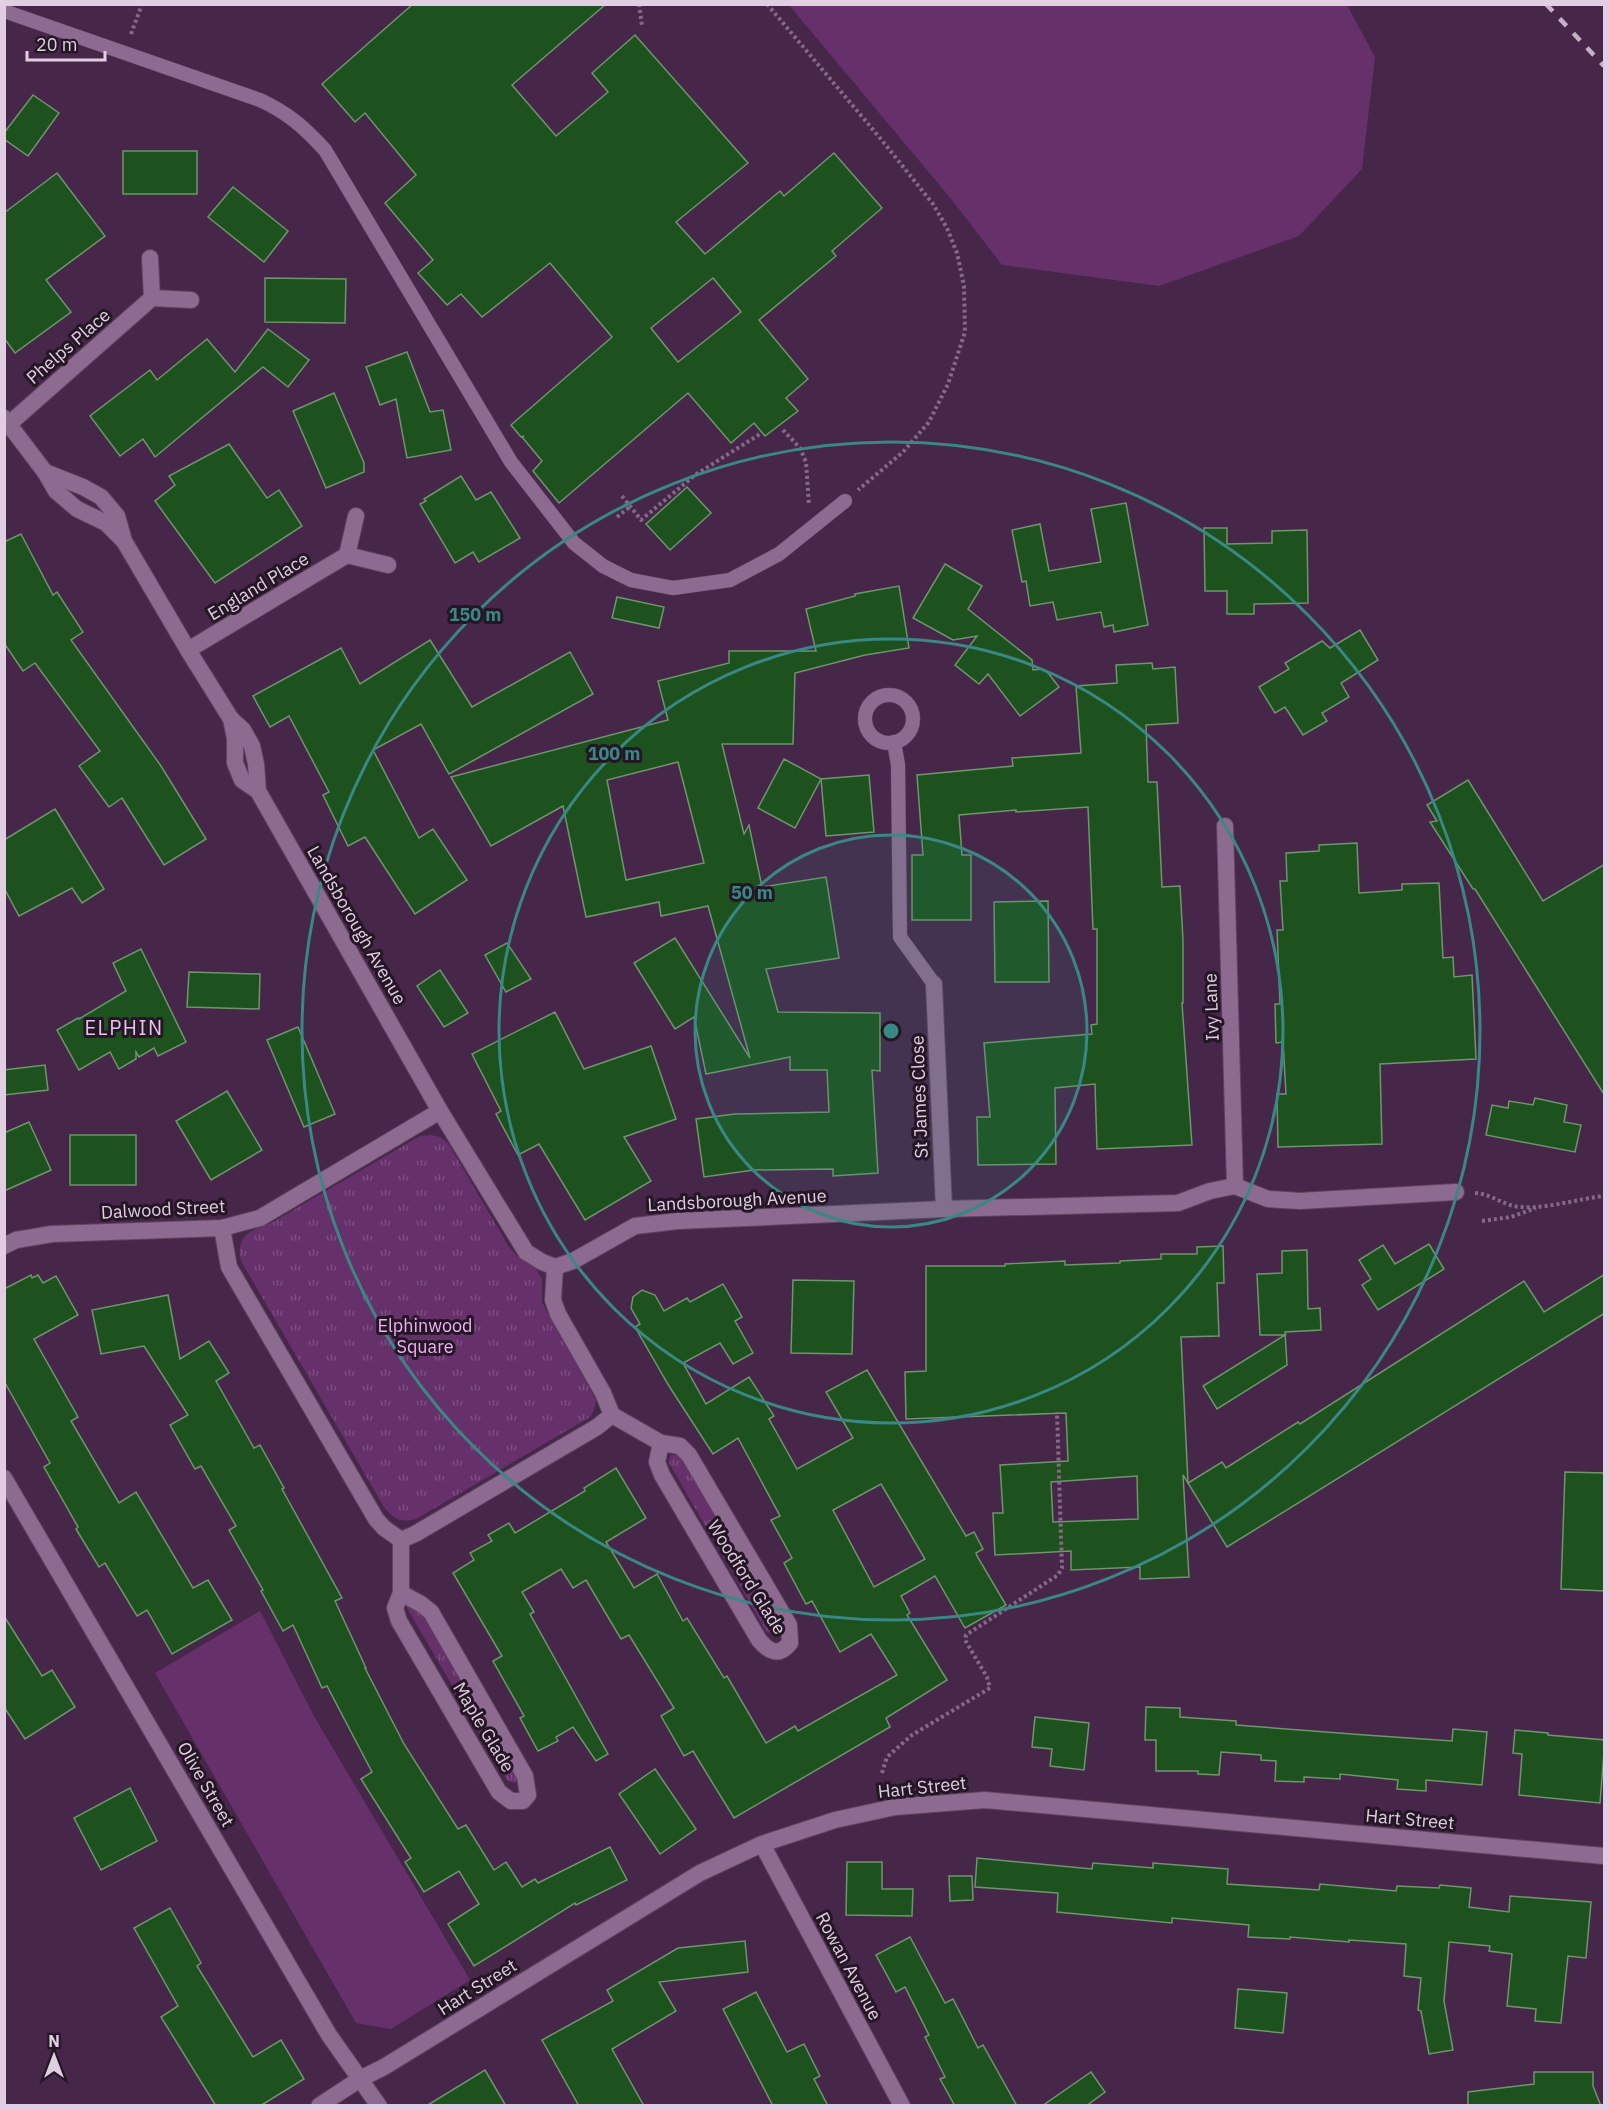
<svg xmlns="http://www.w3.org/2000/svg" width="1609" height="2110" font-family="'IBM Plex Sans',sans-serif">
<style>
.grass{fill:url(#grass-tufts)}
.garden{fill:#66316b}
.building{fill:#1d521f;stroke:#6f946e;stroke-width:1.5;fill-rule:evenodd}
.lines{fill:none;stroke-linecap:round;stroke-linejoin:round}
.service-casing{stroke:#5e4460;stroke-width:15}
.minor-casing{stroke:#5e4460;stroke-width:18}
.path{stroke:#846a86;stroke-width:4;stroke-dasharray:3 3;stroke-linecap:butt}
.service{stroke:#8d6a8f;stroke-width:14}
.minor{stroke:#8d6a8f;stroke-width:16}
.rail{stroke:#c4afc6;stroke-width:4.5;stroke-dasharray:10 10;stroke-linecap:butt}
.ring{fill:none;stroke:#398885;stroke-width:3}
.labels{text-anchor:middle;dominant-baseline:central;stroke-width:6;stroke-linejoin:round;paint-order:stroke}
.street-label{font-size:18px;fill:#e1cee2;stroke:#241625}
.park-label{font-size:18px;fill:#f1b1f6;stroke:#241625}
.neighbourhood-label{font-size:20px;letter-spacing:1.5px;fill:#eac3ed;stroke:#241625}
.centre{fill:#398885;stroke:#241625;stroke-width:3}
.ring-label{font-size:18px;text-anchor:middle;font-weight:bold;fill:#398885;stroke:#241625;stroke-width:6;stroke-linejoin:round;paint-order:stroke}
</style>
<defs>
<pattern id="grass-tufts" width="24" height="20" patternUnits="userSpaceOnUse" patternTransform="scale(1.5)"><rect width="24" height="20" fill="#66316b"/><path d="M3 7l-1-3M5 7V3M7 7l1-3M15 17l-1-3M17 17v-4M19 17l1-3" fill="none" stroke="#7c4e80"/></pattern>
</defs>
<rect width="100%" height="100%" fill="#462749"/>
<g class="grass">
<path d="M431 1135 440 1137 448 1143 509 1247 519 1258 536 1269 542 1279V1302L546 1310 596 1400 594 1410 590 1417 416 1519C399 1523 395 1519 384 1507L241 1261C235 1234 252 1230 273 1222L420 1136Z"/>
<polygon points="674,1454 679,1454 781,1625 778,1634 771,1634 766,1631 669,1463 670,1456"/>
<polygon points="408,1605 418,1608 477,1705 518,1779 516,1783 508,1781 407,1608"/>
</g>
<g class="garden">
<polygon points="789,5 1347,5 1375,57 1362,169 1299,236 1159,286 1002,265 952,200"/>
<polygon points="260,1611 315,1718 470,1980 391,2029 356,2023 155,1673"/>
</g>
<g class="building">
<path d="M413 4H606L512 85 556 136 608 92 592 73 635 35 748 163 676 222 705 254 780 191 784 196 834 153 882 208 832 251 836 256 759 320 808 379 786 398 798 411 765 436 754 423 731 443 688 393 559 503 533 471 542 461 522 437 524 436 521 437 511 425 612 337 550 263 482 317 461 294 447 305 418 273 433 260 385 203 416 175 365 113 355 122 322 84ZM713 278 741 312 678 362 651 328Z"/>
<polygon points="33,95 59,113 28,156 4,139 4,133"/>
<rect x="123" y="151" width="74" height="43"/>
<polygon points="57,173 105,236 46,280 71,312 15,353 4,338 4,213"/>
<polygon points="233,187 288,231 264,262 208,217"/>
<polygon points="265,278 346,279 345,323 265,322"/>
<polygon points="268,329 309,360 288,387 263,367 155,457 143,439 120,456 90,416 150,370 157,380 207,339 235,372"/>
<polygon points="407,352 430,412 443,410 451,450 407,458 396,399 380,405 366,367"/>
<polygon points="334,393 364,463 364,472 326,488 293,411"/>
<polygon points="229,444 267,498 279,490 302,526 215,583 155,501 175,485 169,476"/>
<polygon points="461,476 476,500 491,492 520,538 479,562 473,552 455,563 420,504 426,501 424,499"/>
<polygon points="687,487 711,513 670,550 646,524"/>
<polygon points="1126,503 1148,625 1114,632 1113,625 1104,627 1101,612 1057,620 1053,602 1030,606 1026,581 1022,582 1012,530 1040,524 1049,571 1101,562 1091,509"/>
<polygon points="1204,528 1227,528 1227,544 1272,543 1272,531 1307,530 1308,603 1254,604 1254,614 1227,614 1227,591 1205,591"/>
<polygon points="21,534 53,595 57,592 83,632 71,640 161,766 206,839 164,865 122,798 109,807 79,766 100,751 35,663 23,671 4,643 4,542"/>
<polygon points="945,564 982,586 968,609 1032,660 1033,670 1043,669 1049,674 1059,687 1020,716 988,674 979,684 955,665 977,636 953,640 913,618"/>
<path d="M899 586 909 648 865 655 795 673 793 744H722L744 834 749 825 762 887 826 877 839 958 766 969 778 1012 880 1013V1071L872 1070 878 1173 833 1176V1169L754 1170 704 1177 696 1119 735 1114 829 1112 827 1070H790V1057L706 1074 694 1017 675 1029 634 963 675 938 750 1058 708 906 661 916 659 902 586 917 563 806 491 846 451 777 668 720 658 681 729 663V651H816L806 609 855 596V594ZM678 762 704 863 626 880 607 780Z"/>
<polygon points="617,597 664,607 659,628 612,618"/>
<polygon points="1360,630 1378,660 1341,683 1349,697 1322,713 1327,721 1303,735 1285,707 1275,713 1259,687 1289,669 1285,663 1322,641 1330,648"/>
<polygon points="430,640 472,707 570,652 593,694 449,774 421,724 373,750 419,838 433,829 467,880 415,914 365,837 348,846 323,795 329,792 289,716 270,727 253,696 341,648 360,684"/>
<polygon points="1152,663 1153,669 1175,667 1178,723 1146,725 1148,782 1157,782 1162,887 1180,886 1183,940 1183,1003 1182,1003 1192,1145 1097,1149 1095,1084 1055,1088 1056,1164 978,1165 977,1117 990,1117 984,1043 1092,1034 1091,1025 1097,1024 1097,929 1093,929 1088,807 1016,812 1016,810 959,815 962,855 971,855 971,920 912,920 912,855 923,855 917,775 1013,766 1012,758 1081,753 1076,686 1117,683 1116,665"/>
<polygon points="784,759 821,779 795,828 758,808"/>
<polygon points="869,775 874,832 826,836 821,779"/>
<polygon points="1468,780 1543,901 1605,864 1605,1096 1475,889 1473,889 1430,822 1437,821 1427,805"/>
<polygon points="55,809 104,889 82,903 72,888 19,916 4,888 4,840"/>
<polygon points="1357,843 1359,893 1402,890 1402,884 1439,883 1443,958 1453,957 1454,977 1472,975 1476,1059 1380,1064 1382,1144 1278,1147 1277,1094 1286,1094 1283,1042 1276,1043 1275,1004 1280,1004 1277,930 1283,930 1280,881 1287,881 1286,853 1319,851 1319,845"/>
<polygon points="1048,901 1049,982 995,982 994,902"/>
<polygon points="507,943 531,979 506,992 485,955"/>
<polygon points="141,949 186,1042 158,1056 154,1048 139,1057 136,1052 136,1059 119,1069 110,1052 79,1070 57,1030 78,1018 79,1019 126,991 113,963"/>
<polygon points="440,970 468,1013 444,1027 417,986"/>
<polygon points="189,972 260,974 259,1009 187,1007"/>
<polygon points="555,1012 584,1069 651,1046 676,1119 624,1137 651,1181 585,1220 539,1144 518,1155 496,1114 501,1111 472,1054"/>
<polygon points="298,1027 335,1114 304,1127 267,1040"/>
<polygon points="45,1065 48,1090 4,1095 4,1070"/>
<polygon points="227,1091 262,1150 211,1180 176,1121"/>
<polygon points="1535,1098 1567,1105 1564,1122 1581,1125 1575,1152 1486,1135 1492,1105 1508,1108 1509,1101 1533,1105"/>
<polygon points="29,1122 51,1170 4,1191 4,1133"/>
<rect x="70" y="1135" width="66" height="50"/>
<polygon points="1429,1244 1444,1269 1378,1310 1362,1285 1371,1279 1359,1260 1383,1245 1395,1264"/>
<path d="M1223 1246 1224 1283H1217L1219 1336 1181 1337 1188 1483 1183 1475 1189 1577 1140 1579V1567L1071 1570V1551L995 1555 993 1513H1003L1000 1465 1068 1461 1066 1413 906 1419 905 1372 926 1371V1266H1005V1264L1065 1261V1265L1120 1263V1261L1161 1259V1254H1197V1247ZM1137 1476 1138 1519 1053 1522 1051 1482Z"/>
<polygon points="1307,1250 1308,1309 1320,1308 1321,1330 1285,1332 1287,1365 1217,1409 1203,1386 1285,1335 1260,1335 1257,1274 1282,1273 1282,1251"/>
<polygon points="1605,1274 1605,1313 1227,1547 1188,1483 1222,1462 1226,1468 1298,1422 1300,1424 1524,1281 1544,1312"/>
<polygon points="31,1275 32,1278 38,1275 43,1283 56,1276 78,1315 34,1339 78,1417 71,1421 119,1503 136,1492 193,1588 208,1580 232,1620 172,1654 147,1610 137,1616 105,1563 99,1567 76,1529 78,1527 44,1467 50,1463 4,1381 4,1289"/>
<polygon points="793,1280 854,1281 852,1354 791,1353"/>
<path d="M723 1284 742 1317 735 1321 753 1353 733 1364 720 1343 683 1363 706 1404 749 1377 774 1416 769 1419 797 1469 853 1438 826 1392 867 1370 966 1536 974 1532 983 1549 976 1553 977 1556 1006 1605 965 1628 935 1576 901 1596 910 1613 907 1615 947 1680 886 1718 890 1727 734 1818 693 1751 684 1756 661 1716 674 1708 629 1635 621 1639 586 1580 573 1588 561 1569 522 1592 534 1612 530 1614 608 1754 596 1761 573 1727 556 1737 558 1741 538 1751 520 1718 524 1716 493 1661 502 1656 453 1573 474 1560 470 1553 492 1541 488 1535 509 1523 515 1533 585 1491 584 1488 616 1468 646 1518 606 1542 634 1588 657 1574 683 1621 687 1618 724 1678 727 1676 766 1743 795 1726 798 1731 897 1675 871 1634 840 1652 812 1601 806 1604 784 1563 792 1558 771 1520 780 1516 738 1438 713 1454 669 1386 635 1327 640 1324 631 1308 633 1297 642 1290 655 1295 664 1311 687 1298 690 1302ZM881 1484 925 1559 874 1587 833 1510Z"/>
<polygon points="168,1295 180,1359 209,1341 229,1373 216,1381 254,1448 260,1445 284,1488 282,1489 342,1598 335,1601 366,1668 365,1668 404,1744 458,1829 466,1825 494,1870 506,1862 522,1887 535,1879 538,1883 610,1847 627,1880 576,1905 575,1903 474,1966 448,1924 479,1904 459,1871 424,1892 405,1862 411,1858 361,1779 372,1772 327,1686 322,1688 293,1625 283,1631 261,1591 263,1590 229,1530 236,1526 201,1466 195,1469 170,1425 188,1415 144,1346 101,1354 92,1310"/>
<polygon points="1565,1472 1605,1473 1605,1591 1561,1589"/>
<polygon points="4,1616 42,1676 52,1670 75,1707 25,1739 4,1707"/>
<polygon points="1146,1707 1180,1708 1180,1717 1236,1721 1236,1725 1365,1735 1452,1741 1453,1729 1487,1732 1482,1785 1426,1780 1426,1791 1397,1789 1398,1780 1340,1774 1340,1779 1304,1777 1304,1782 1275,1781 1276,1761 1261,1760 1261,1755 1221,1752 1219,1775 1198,1774 1198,1771 1156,1771 1156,1740 1145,1740"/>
<polygon points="1035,1717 1089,1723 1084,1770 1050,1766 1052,1749 1032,1747"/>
<polygon points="1515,1730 1548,1733 1548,1735 1605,1740 1600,1803 1519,1795 1522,1754 1513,1753"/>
<polygon points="655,1769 696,1829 660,1854 619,1794"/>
<polygon points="130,1788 157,1841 101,1870 74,1818"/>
<polygon points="977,1858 1092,1869 1093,1863 1153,1868 1153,1863 1228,1869 1227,1884 1319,1890 1320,1884 1396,1891 1397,1886 1439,1888 1440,1885 1471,1888 1469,1907 1509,1912 1510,1896 1591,1902 1586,1958 1568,1956 1561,2023 1535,2021 1536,2009 1507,2006 1512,1954 1489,1951 1490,1946 1449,1942 1444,2001 1453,2050 1429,2054 1421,2011 1418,2010 1421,1978 1404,1976 1406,1944 1349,1940 1349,1942 1290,1937 1290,1939 1248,1937 1249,1925 1172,1918 1172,1923 1057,1912 1058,1893 975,1887"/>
<polygon points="847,1862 882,1862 882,1889 913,1889 912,1916 846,1915"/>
<polygon points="949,1876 972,1876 973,1900 950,1901"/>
<polygon points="170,1908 201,1963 197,1966 253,2057 281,2040 304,2079 260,2106 216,2106 161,2017 178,2006 134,1928"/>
<polygon points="910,1937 945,2003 953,1999 978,2048 983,2045 1017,2106 955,2106 940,2079 945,2077 925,2037 929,2035 905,1987 896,1992 876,1955"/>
<polygon points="745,1941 748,1972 659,1982 676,2011 612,2049 644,2106 579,2106 542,2040 613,2001 607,1990 678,1948"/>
<polygon points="1238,1989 1287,1993 1283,2033 1235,2028"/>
<polygon points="756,1992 787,2052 804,2044 820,2076 814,2079 828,2106 773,2106 723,2009"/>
<polygon points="485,2070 506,2106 426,2106"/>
<polygon points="1091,2072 1105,2092 1086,2106 1042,2106"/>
<polygon points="1534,2072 1593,2072 1593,2086 1601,2106 1468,2106 1468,2092 1534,2084"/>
</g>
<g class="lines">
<g class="service-casing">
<g id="service">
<path d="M4 11 260 100C288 113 304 127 325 150L511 462 574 543 603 566 631 580 673 588 730 580 779 554 845 501"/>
<circle cx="889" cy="719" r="24"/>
<polyline points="894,742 898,765 900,937 934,984"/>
</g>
</g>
<g class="minor-casing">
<g id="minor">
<polyline points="152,298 191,300"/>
<polyline points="4,418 45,472 56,491 77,509 106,523 123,540"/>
<polyline points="9,424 152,298 150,258"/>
<polyline points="45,472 83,487 101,497 117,516 124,541 188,650 231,719 243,730 252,746 256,764 258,791"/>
<polyline points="347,555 356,516"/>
<polyline points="188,650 347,555 388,565"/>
<polyline points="231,719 235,738 235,763 242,780 258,791 440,1111 526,1252 542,1262 555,1267 573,1261 635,1226 678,1221 944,1209 1178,1203 1210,1191 1235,1186 1268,1199 1300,1201 1456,1192"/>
<polyline points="1225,826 1235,1186"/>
<polyline points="934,984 944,1209"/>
<polyline points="222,1228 229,1267 376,1519 384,1528 401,1540 415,1534 597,1427 612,1415 603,1393 558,1314 553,1300 555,1267"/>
<polyline points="4,1246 16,1240 52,1234 222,1228 260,1218 440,1111"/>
<path d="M612 1415 661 1443 680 1446 689 1455 789 1625 790 1643C779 1657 769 1652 759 1640L662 1475 657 1462 661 1443"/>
<polyline points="4,1478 329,2035 379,2106"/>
<polyline points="401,1593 421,1604 431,1612 525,1776 528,1795 523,1801 511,1801 499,1792 399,1621 395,1608 401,1593 401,1540"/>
<polyline points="762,1844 902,2106"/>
<polyline points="319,2106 360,2079 384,2067 700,1873 762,1844 835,1820 895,1807 985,1800 1604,1856"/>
</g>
</g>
<g class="path">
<polyline points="639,4 642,26"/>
<polyline points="767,4 880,138 933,204 947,228 957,253 964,286 965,332 948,384 929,422 903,452 858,490"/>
<polyline points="131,34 142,4"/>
<polyline points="783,430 800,448 806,462 809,505"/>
<polyline points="622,496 641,520 695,475 760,434"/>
<polyline points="617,517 631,506"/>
<path d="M1475 1193C1492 1194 1504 1206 1520 1207 1548 1209 1576 1199 1604 1196"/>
<polyline points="1482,1221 1511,1217 1536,1208"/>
<polyline points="882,1773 887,1757 912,1735 990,1688 987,1677 965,1640 966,1635 1058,1575 1062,1568 1057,1412"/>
</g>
<use href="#service" class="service"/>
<use href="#minor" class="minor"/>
<polyline class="rail" points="1546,4 1604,66"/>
</g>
<circle cx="891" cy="1031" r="196" fill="#398885" fill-opacity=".12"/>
<g class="ring">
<circle cx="891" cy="1031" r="196"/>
<circle cx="891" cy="1031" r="392"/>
<circle cx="891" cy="1031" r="589"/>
</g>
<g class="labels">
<g class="street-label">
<text transform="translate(68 346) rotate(-41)">Phelps Place</text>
<text transform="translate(258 586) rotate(-31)">England Place</text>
<text transform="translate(357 925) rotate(60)">Landsborough Avenue</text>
<text transform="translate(1211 1007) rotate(-92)">Ivy Lane</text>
<text transform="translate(919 1097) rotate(-92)">St James Close</text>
<text transform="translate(737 1200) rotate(-3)">Landsborough Avenue</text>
<text transform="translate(163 1209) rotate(-3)">Dalwood Street</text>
<text transform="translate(747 1577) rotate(58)">Woodford Glade</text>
<text transform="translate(484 1727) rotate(59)">Maple Glade</text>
<text transform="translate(206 1784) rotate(60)">Olive Street</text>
<text transform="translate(922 1787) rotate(-6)">Hart Street</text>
<text transform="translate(1410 1819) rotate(5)">Hart Street</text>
<text transform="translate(849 1966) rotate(62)">Rowan Avenue</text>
<text transform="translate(477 1987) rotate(-32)">Hart Street</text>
</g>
<g class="park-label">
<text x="425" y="1325">Elphinwood<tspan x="425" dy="21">Square</tspan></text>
</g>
<g class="neighbourhood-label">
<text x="124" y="1027">ELPHIN</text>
</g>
</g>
<circle cx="891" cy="1031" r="9" class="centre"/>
<g class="ring-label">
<text x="475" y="621">150 m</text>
<text x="614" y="760">100 m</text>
<text x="752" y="899">50 m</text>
</g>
<rect width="1609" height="2110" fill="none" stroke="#e1cee2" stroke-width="12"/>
<g transform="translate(54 2056)" stroke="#241625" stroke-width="4.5" paint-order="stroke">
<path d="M0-4.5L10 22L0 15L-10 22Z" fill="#e1cee2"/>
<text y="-9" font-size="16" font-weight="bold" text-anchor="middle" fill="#e1cee2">N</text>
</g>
<path d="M27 51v9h78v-9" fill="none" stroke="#e1cee2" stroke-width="3"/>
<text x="36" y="51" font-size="18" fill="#e1cee2" stroke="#241625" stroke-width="4.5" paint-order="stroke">20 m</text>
</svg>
